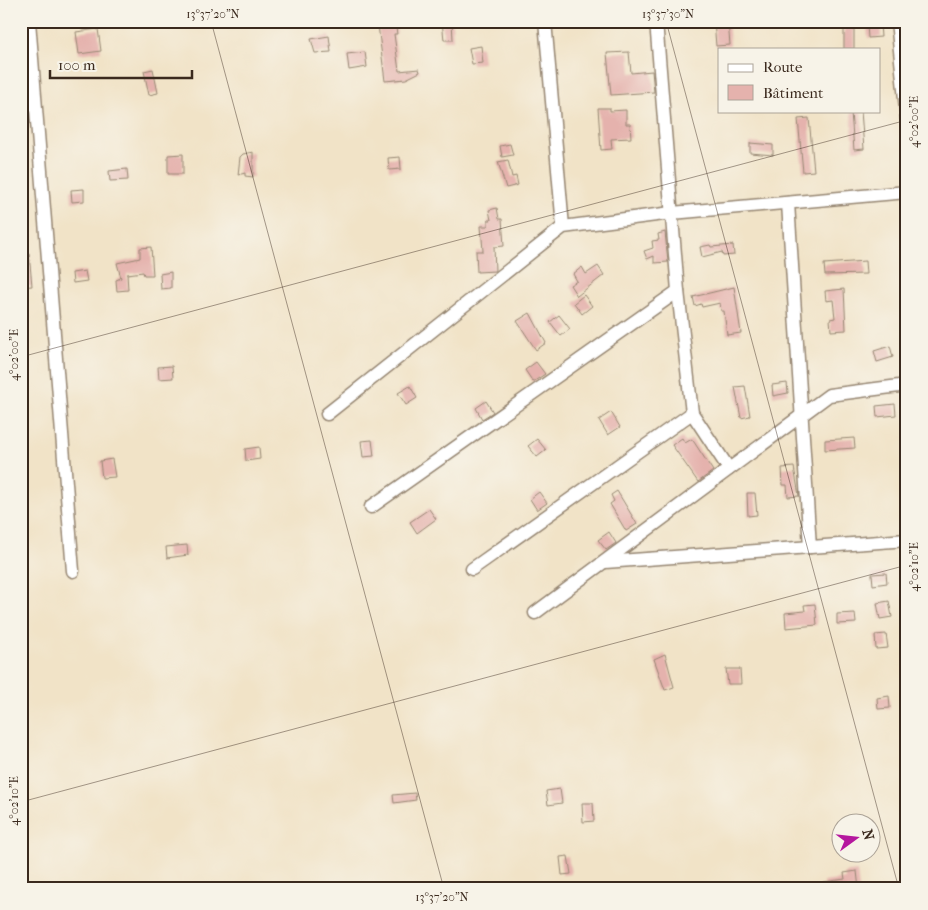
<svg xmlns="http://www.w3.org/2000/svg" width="928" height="910" font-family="'IM FELL French Canon',serif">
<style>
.building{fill:#e5b2ad}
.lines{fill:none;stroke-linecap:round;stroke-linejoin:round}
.minor-casing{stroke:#968672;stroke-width:15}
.minor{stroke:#fff;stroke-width:12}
.ticks{fill:none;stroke:#3b2a1e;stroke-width:1;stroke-opacity:0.45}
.neatline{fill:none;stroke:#3b2a1e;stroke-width:2}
.ticks-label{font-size:12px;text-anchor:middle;fill:#3b2a1e}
</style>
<rect width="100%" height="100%" fill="#f7f3e8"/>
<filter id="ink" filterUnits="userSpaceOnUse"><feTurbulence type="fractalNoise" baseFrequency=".02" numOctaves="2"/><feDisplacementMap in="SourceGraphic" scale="10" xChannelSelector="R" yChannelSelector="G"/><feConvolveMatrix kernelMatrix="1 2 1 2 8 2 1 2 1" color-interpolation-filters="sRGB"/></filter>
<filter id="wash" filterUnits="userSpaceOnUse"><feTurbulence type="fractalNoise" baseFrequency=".0096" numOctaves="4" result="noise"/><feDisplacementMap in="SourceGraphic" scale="20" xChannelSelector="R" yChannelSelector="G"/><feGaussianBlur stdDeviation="1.12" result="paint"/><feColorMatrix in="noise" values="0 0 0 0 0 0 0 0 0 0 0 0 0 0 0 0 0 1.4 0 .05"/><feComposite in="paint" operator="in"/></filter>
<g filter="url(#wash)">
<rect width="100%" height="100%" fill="#f1e3c7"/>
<g id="blocks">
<g class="building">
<polygon points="442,21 452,21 453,40 444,40"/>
<polygon points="714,21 728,21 730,45 716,46"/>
<rect x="844" y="21" width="10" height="28"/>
<polygon points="395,22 397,34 394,34 399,71 419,69 420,72 406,79 385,81 378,25"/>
<polygon points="880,24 881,37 868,38 867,25"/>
<polygon points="98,29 101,51 79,54 76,32"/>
<polygon points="329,36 331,52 315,53 311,39"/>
<polygon points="481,46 483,63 472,64 469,48"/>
<polygon points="365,52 367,67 349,70 347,54"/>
<polygon points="629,52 631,73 652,71 654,92 611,95 607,53"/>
<polygon points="153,69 158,93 149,95 144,71"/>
<polygon points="598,108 610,108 610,111 626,110 626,124 630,124 631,138 611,139 612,149 601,150"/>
<polygon points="861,111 864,149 854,150 851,112"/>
<polygon points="809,118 814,171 803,172 798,119"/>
<polygon points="750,143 773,145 773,155 750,153"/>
<polygon points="510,144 513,155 502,157 500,146"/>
<polygon points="253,152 253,177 245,176 245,173 238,175 240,157 243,154"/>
<polygon points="183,154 183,174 168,174 168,155"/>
<polygon points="400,157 401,169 389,170 388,158"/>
<polygon points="508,160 512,177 516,176 518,185 506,188 498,162"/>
<polygon points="127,169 128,180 110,181 109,171"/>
<polygon points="84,189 84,201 72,202 71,190"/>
<polygon points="497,208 499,219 502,219 504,246 494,247 495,271 477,272 476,251 483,251 481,226 488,226 488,220 491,220 489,210"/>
<polygon points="665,232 668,262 654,263 654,256 647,259 644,251 653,248 652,241 659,240 658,234"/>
<polygon points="710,245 711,247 733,245 734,255 723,256 722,252 702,257 700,247"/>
<polygon points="151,247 153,275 144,275 143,272 127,274 128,290 117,291 116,280 121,278 117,263 140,258 140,248"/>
<polygon points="21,253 29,253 32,286 21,287"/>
<polygon points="865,261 866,274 825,275 824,264"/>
<polygon points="598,266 604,275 577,296 570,285 577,281 573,274 582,267 586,274"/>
<polygon points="85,271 87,281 73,283 72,273"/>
<polygon points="171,272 171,288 161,289 160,274"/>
<polygon points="734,287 741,333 727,335 724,311 721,311 720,303 702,307 701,304 695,306 693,297"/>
<polygon points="844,289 846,330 831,331 830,319 835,318 833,300 826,301 825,291"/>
<polygon points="584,295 592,306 582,314 574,303"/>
<polygon points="530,313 546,343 536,350 517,321"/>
<polygon points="559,315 570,329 561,336 550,322"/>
<polygon points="890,346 893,357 877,362 874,351"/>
<polygon points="536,362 545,374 533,382 525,370"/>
<polygon points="172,366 173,378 159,379 158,367"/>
<polygon points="787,383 788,393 773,396 772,385"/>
<polygon points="410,386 417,398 406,405 398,393"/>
<polygon points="745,386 750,416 741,418 735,387"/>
<polygon points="486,401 493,412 482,419 476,408"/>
<polygon points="895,404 896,415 877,417 876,406"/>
<polygon points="611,412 620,427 608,435 599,420"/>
<polygon points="682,438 685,443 692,439 713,471 698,482 672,445"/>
<polygon points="854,438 855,448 825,450 825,440"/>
<polygon points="537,439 546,450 537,457 528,446"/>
<polygon points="372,440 374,456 363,457 361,441"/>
<polygon points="259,447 260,459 246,461 245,449"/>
<polygon points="112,459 115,477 102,478 100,461"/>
<polygon points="794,467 799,496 788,497 787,485 783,485 782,468"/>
<polygon points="617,491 637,524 626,531 610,504 614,501 611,495"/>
<polygon points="539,492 547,503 537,510 530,499"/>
<polygon points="747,493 755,493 757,515 748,516"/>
<polygon points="429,509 436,519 417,533 410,522"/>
<polygon points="609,532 616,543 606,550 598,540"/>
<polygon points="187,545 188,555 167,558 166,547"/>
<polygon points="886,573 887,583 873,585 872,574"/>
<polygon points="889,601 892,617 880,619 877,603"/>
<polygon points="815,604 817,625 786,628 785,613 805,611 804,605"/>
<polygon points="855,613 856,623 837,624 837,614"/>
<polygon points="886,634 888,648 876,649 875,635"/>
<polygon points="665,654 674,687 665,690 654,659"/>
<polygon points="726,669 740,669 741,684 728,684"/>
<polygon points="889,696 890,708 878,709 877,698"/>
<polygon points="560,789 562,803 548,805 546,791"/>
<polygon points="415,793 416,800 394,803 393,795"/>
<polygon points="582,803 593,803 594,821 583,822"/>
<polygon points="568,856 571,874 562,875 560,857"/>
<polygon points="857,871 859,889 825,889 824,882 845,879 844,873"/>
</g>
</g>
</g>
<g filter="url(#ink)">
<use href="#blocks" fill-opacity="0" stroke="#968672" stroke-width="1"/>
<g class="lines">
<g class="minor-casing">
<g id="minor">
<polyline points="29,21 73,571"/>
<polyline points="545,21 563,227"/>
<polyline points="897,21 907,119"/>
<polyline points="788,203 810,547"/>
<polyline points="678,291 692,413 729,469"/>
<polyline points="327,414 563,227 672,213 907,192"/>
<polyline points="371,507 678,291 656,21"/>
<polyline points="605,562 907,540"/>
<polyline points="472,569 692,413"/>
<polyline points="535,613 829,395 907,385"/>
</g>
</g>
<use href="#minor" class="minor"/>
</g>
</g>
<path class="ticks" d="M211 21 444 889M666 21 899 889M21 357 907 120M21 802 907 565"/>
<rect width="928" height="910" fill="none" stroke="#f7f3e8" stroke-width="55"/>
<rect x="718" y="48" width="162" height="65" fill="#f7f3e8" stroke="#aca397"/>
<rect x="728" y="64" width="25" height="8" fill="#ffffff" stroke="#aca397"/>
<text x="763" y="72" font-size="15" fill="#3b2a1e">Route</text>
<rect x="728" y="85" width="25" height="15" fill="#e5b2ad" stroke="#aca397"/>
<text x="763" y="98" font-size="15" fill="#3b2a1e">Bâtiment</text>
<g transform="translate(856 838) rotate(75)"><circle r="24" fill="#f7f3e8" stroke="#aca397"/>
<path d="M0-4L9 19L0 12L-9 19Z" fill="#b5179e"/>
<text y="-8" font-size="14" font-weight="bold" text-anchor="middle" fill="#3b2a1e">N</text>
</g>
<path d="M50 70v8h142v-8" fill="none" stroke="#3b2a1e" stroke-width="2.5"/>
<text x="58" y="70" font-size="15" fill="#3b2a1e" stroke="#f7f3e8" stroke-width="4" paint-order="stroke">100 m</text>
<rect x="28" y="28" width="872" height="854" class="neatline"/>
<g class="ticks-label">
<text x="213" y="18">13°37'20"N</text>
<text x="668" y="18">13°37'30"N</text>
<text transform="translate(914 122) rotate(-90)" y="4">4°02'00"E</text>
<text transform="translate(14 355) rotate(-90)" y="4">4°02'00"E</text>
<text transform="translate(914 567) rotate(-90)" y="4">4°02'10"E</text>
<text transform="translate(14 801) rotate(-90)" y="4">4°02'10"E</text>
<text x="442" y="901">13°37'20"N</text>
</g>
</svg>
